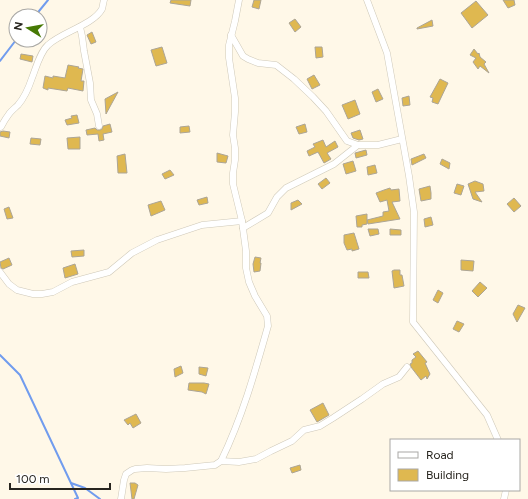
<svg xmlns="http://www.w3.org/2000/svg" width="528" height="499" font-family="Figtree,sans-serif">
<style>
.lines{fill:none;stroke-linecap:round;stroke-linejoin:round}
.stream{stroke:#719cee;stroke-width:2}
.building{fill:#dfb850;stroke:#aca596}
.minor-casing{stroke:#cec8b8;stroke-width:7}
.minor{stroke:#fff;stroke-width:6}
</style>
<rect width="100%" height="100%" fill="#fff8e8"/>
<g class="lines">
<g class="stream">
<polyline points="35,16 48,0"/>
<polyline points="0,61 16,40"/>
<polyline points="0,355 20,375 78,498 75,499"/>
<polyline points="71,483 85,488 100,499"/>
</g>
</g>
<g class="building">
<polygon points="171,0 191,0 190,6 170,3"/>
<polygon points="254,0 261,0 259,9 252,7"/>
<polygon points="503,0 514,0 515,5 508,8"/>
<polygon points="476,1 488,15 472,28 461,13"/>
<polygon points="295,19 301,27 295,32 289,23"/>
<polygon points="432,20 433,26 417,29 417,28"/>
<polygon points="92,32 96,42 91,44 87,35"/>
<polygon points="162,47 167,63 156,66 151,50"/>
<polygon points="315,47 322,47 323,57 316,58"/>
<polygon points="474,49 478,54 479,53 480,57 486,62 484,64 489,73 480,66 478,69 473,62 476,58 470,55"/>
<polygon points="21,54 33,56 32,62 20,59"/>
<polygon points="68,65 79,67 78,68 83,69 81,81 84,81 83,91 68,88 67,91 48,88 48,90 43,88 45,76 53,78 53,76 65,78"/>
<polygon points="314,75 320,85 312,89 307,79"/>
<polygon points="440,79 448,83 438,104 432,102 433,98 430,97"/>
<polygon points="378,89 383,99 376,102 372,92"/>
<polygon points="118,92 106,114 105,99"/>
<polygon points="409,96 410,105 403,106 402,98"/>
<polygon points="355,100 360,114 348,119 342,105"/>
<polygon points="77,115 79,123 67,125 65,120 72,118 71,116"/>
<polygon points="110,124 112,132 103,134 104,140 99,141 98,134 87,135 86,130 95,128 97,130 100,130 102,129 103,126"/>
<polygon points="305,124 307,132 299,134 296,127"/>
<polygon points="189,126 190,132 180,133 180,127"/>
<polygon points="360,130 363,139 359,140 353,138 351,133"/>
<polygon points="3,131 10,132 9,138 0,136 0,132"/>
<polygon points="80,137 80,149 68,149 67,138"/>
<polygon points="31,138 41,139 40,145 30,144"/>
<polygon points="323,140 326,147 335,141 338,147 327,153 331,159 324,163 318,152 309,156 307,151 315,147 313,144"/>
<polygon points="366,150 367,155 356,158 355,153"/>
<polygon points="217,153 228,156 226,163 217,162"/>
<polygon points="125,154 127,173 118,173 117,156"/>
<polygon points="424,154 426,158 412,165 411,159"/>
<polygon points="442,159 450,163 449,169 440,164"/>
<polygon points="353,161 356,171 346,174 343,164"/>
<polygon points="375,165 377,173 368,175 367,167"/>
<polygon points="170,170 174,175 165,179 162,174"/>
<polygon points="326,178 330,183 322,189 318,184"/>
<polygon points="475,181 483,184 484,191 475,192 482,202 473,199 468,184"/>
<polygon points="457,184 464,186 461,195 454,193"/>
<polygon points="430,186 431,193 431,199 421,201 419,189"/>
<polygon points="390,188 391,190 399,189 400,201 392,202 400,219 368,224 367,220 383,216 383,212 389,211 387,200 380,202 376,193 384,190"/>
<polygon points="207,197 208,203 199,205 197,200"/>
<polygon points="514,198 521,206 514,212 507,204"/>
<polygon points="298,200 302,204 291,210 291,203"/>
<polygon points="161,201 165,210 151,216 148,205"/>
<polygon points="9,207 13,218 7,219 4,209"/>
<polygon points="367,214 367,224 362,225 362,227 357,227 356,216"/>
<polygon points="431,217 433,225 425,227 424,219"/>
<polygon points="368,229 378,229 379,234 370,236"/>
<polygon points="390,229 401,230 401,235 390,235"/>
<polygon points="354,233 359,249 352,251 352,249 347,250 344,243 344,235"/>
<polygon points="84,250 84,256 72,257 71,251"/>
<polygon points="255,257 261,258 260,263 261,263 260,271 254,272 253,264"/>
<polygon points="9,258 12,265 3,269 1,268 0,262"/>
<polygon points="461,260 474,261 473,271 461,270"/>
<polygon points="75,264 78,274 65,278 63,268"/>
<polygon points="394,270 400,270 400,275 402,275 404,286 394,288 392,271"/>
<polygon points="358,272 368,272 369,278 358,278"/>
<polygon points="480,282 487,288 478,297 472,291"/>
<polygon points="438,290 443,293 438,303 433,300"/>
<polygon points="518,305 525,308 517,322 513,314"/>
<polygon points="457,321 464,324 459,332 453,329"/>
<polygon points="418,351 427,362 425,363 430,374 427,379 426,376 421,380 411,367 410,364 412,363 412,360 416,357 413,354"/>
<polygon points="181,366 183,373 175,377 174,369"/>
<polygon points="199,367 208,368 206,376 199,374"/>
<polygon points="189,383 204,383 209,384 206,394 202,392 188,390"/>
<polygon points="323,403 329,415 317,422 310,410"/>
<polygon points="136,414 141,423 133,428 130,423 128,425 124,420"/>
<polygon points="300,465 301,470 292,473 290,468"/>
<polygon points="130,483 135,483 138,485 134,499 132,499"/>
</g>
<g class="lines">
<g class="minor-casing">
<g id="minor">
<polyline points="367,0 387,53 409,176 414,212 413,322 487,415 498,440"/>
<polyline points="80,27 82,36 84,51 90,83 91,100 97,114 99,126"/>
<polyline points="231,35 243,56 248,59 258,63 276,65 294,79 313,97 326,111 347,141 358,145"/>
<path d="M0 127H1C3 123 6 118 9 114 11 111 15 108 18 105 24 98 29 87 32 78 36 68 40 52 48 45 62 32 93 25 102 9 103 6 103 3 104 0"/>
<polyline points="243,228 268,213 277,197 286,188 334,164 358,145 378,145 402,139"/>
<polyline points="0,272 9,284 17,290 33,294 42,294 53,292 72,282 109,272 132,253 157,240 202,225 242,221"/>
<path d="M221 461C242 418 255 372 268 326L267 316 255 296 249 282 246 268V251L242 221 233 184V173L235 160V148L233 135 235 112V98L229 58V45L235 21 239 0"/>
<polyline points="121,499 124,480 126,474 132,470 135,469 147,468 166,469 185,468 215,465 221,461 239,462 256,459 271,451 292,441 304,430 320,426 333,418 362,399 383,384 399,377 407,367"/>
<polyline points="504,499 506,490"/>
</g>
</g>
<use href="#minor" class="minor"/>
</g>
<rect x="390" y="439" width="130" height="52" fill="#ffffff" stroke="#a9a8a5"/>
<rect x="398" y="452" width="20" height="6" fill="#ffffff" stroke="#a9a8a5"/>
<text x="426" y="459" font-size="12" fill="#28251f">Road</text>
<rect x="398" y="469" width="20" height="12" fill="#dfb850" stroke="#a9a8a5"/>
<text x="426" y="479" font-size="12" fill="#28251f">Building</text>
<g transform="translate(28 28) rotate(281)"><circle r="19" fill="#ffffff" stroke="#a9a8a5"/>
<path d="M0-3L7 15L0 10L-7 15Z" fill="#467904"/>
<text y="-6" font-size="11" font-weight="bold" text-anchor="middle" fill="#28251f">N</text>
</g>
<path d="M10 483v6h100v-6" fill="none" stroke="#28251f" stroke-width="2"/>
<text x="16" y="483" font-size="12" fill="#28251f" stroke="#ffffff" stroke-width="3" paint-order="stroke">100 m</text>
</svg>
